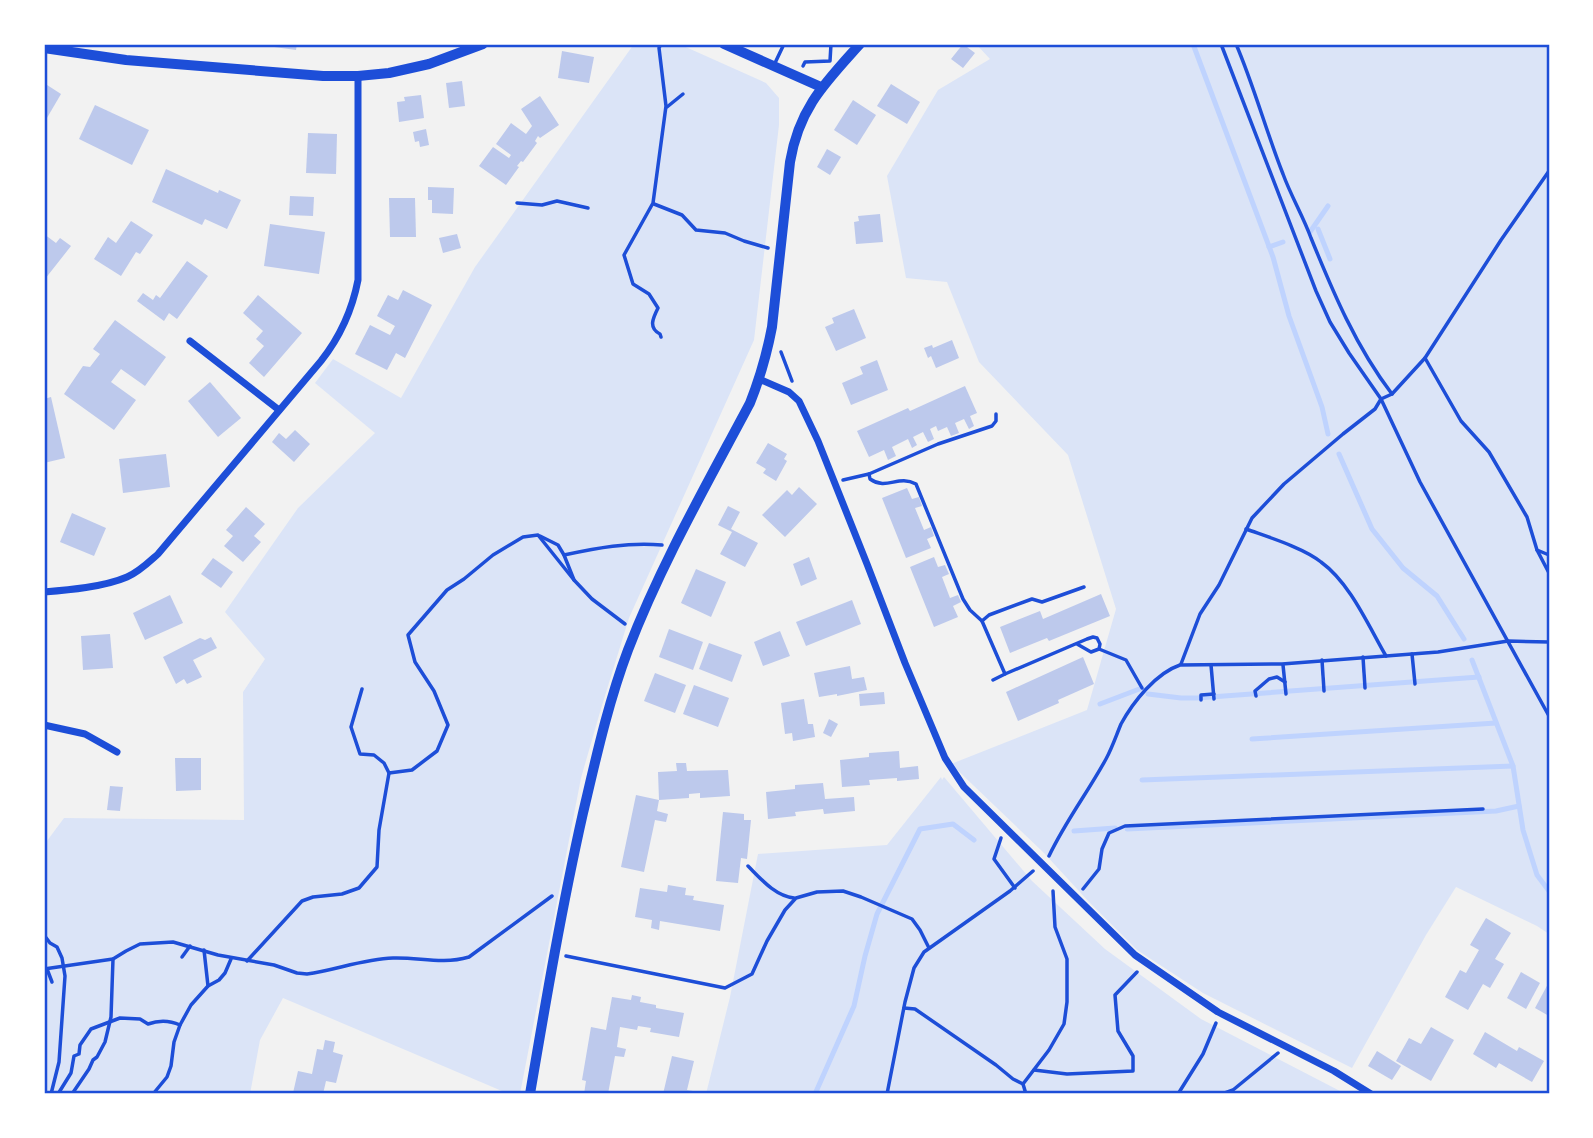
<svg xmlns="http://www.w3.org/2000/svg" width="1593" height="1138" font-family="Roboto,sans-serif">
<style>
.green{fill:#dbe4f7}
.lines{fill:none;stroke-linecap:round;stroke-linejoin:round}
.stream{stroke:#bfd3fe;stroke-width:5}
.building{fill:#bdc9ec}
.path{stroke:#1d4ed8;stroke-width:3.5}
.service{stroke:#1d4ed8;stroke-width:3.5}
.minor{stroke:#1d4ed8;stroke-width:7}
.tertiary{stroke:#1d4ed8;stroke-width:10}
.neatline{fill:none;stroke:#1d4ed8;stroke-width:2.5}
</style>
<rect width="100%" height="100%" fill="#f2f2f2"/>
<g class="green">
<polygon points="634,44 679,44 766,83 779,98 779,125 754,340 629,618 600,712 581,778 520,1094 509,1094 283,998 260,1040 250,1094 44,1094 44,845 64,818 244,820 243,692 265,659 225,612 298,508 375,433 315,383 333,359 401,398 475,267"/>
<polygon points="976,44 1549,44 1549,934 1537,926 1456,887 1426,935 1352,1068 1203,993 1137,950 1089,902 1044,853 951,764 1087,710 1116,609 1068,455 979,362 947,282 906,278 887,176 938,90 990,59"/>
<polygon points="941,777 942,780 944,777 1032,881 1105,949 1201,1019 1340,1091 1344,1094 706,1094 730,997 758,854 887,845"/>
</g>
<g class="lines">
<g class="stream">
<polyline points="1193,44 1273,257 1289,316 1322,407 1328,434"/>
<polyline points="1318,229 1330,259"/>
<polyline points="1310,232 1328,206"/>
<polyline points="1269,247 1283,242"/>
<polyline points="1339,454 1372,529 1403,568 1437,596 1464,639"/>
<polyline points="1472,660 1513,766 1523,830 1537,875 1549,891"/>
<polyline points="1148,694 1181,698 1197,698 1479,677"/>
<polyline points="1100,704 1142,688"/>
<polyline points="1252,739 1496,723"/>
<polyline points="1142,780 1513,766"/>
<polyline points="1127,829 1496,811 1519,806"/>
<polyline points="1074,831 1115,828"/>
<polyline points="815,1094 854,1006 865,956 877,914 920,829 953,824 974,840"/>
</g>
</g>
<g class="building">
<polygon points="267,44 297,44 296,50 267,46"/>
<polygon points="963,44 975,53 963,68 951,59"/>
<polygon points="562,51 594,57 589,83 558,78"/>
<polygon points="462,81 465,106 449,108 446,83"/>
<polygon points="44,83 61,94 44,123"/>
<polygon points="891,84 920,102 907,124 877,106"/>
<polygon points="421,95 424,118 399,122 397,102 405,101 404,97"/>
<polygon points="540,96 559,125 540,138 538,136 535,141 537,143 523,162 521,161 517,166 519,167 506,185 479,166 493,147 509,158 511,155 496,144 511,123 526,134 532,126 521,109"/>
<polygon points="853,100 876,115 857,145 834,130"/>
<polygon points="95,105 149,130 132,165 79,139"/>
<polygon points="426,129 429,145 420,147 419,141 415,142 413,132"/>
<polygon points="308,133 337,134 336,174 306,173"/>
<polygon points="827,149 841,157 830,175 817,167"/>
<polygon points="166,169 218,193 219,190 241,200 227,229 205,219 202,225 152,202"/>
<polygon points="428,187 454,188 453,214 432,213 432,200 428,200"/>
<polygon points="290,196 314,197 313,216 289,215"/>
<polygon points="389,198 415,198 416,237 390,237"/>
<polygon points="880,214 883,242 856,244 854,222 859,221 858,216"/>
<polygon points="131,221 153,235 140,254 136,252 121,276 94,259 108,237 116,243"/>
<polygon points="270,224 325,232 319,274 264,266"/>
<polygon points="44,234 56,243 60,238 71,246 45,279 44,278"/>
<polygon points="457,234 461,248 443,253 439,238"/>
<polygon points="187,261 208,276 177,319 169,313 164,321 137,301 143,293 153,300 156,295 160,298"/>
<polygon points="403,290 432,305 405,358 396,353 387,370 355,354 370,325 390,335 395,326 377,316 388,295 398,300"/>
<polygon points="258,295 302,333 264,377 249,363 264,346 256,339 263,331 243,313"/>
<polygon points="854,309 866,338 836,351 825,327 834,323 832,318"/>
<polygon points="115,320 166,357 145,386 121,369 111,382 136,400 114,430 64,394 83,366 90,367 100,354 93,349"/>
<polygon points="952,340 959,358 936,368 931,356 928,358 924,348 932,345 933,348"/>
<polygon points="877,360 888,390 851,405 842,383 863,374 860,367"/>
<polygon points="210,382 241,418 218,437 188,401"/>
<polygon points="965,386 977,413 970,416 974,426 969,429 964,419 955,423 959,433 951,436 947,427 938,431 936,426 930,429 934,439 928,442 923,432 913,437 917,445 912,448 908,439 892,447 896,456 888,460 884,450 869,457 857,431 908,408 910,411"/>
<polygon points="51,397 65,458 44,463 44,399"/>
<polygon points="295,430 310,444 294,462 272,442 279,433 286,439"/>
<polygon points="768,443 787,454 784,459 787,461 776,481 763,473 766,469 756,463"/>
<polygon points="166,454 170,487 123,493 119,459"/>
<polygon points="799,487 817,504 785,537 762,515 787,490 792,495"/>
<polygon points="907,488 912,499 919,497 922,506 915,508 924,530 931,527 934,536 927,539 931,548 906,558 882,498"/>
<polygon points="728,506 740,512 731,529 758,543 745,567 720,554 732,532 718,525"/>
<polygon points="246,507 265,524 254,536 261,542 243,562 224,546 233,536 226,530"/>
<polygon points="72,513 106,528 94,556 60,542"/>
<polygon points="809,557 817,579 801,586 793,564"/>
<polygon points="934,557 938,567 945,565 949,574 942,577 950,598 958,595 961,602 953,606 958,617 934,627 910,567"/>
<polygon points="213,558 233,572 221,588 201,574"/>
<polygon points="696,569 726,582 711,617 681,603"/>
<polygon points="1101,594 1110,616 1049,641 1047,638 1010,653 1000,627 1040,611 1043,619"/>
<polygon points="170,595 183,623 145,640 133,613"/>
<polygon points="852,600 861,624 806,646 796,622"/>
<polygon points="669,629 703,642 693,670 659,657"/>
<polygon points="780,631 790,656 763,666 754,642"/>
<polygon points="110,634 113,668 83,670 81,636"/>
<polygon points="211,637 217,648 193,660 202,677 187,684 184,679 176,684 163,657 200,638 205,640"/>
<polygon points="709,643 742,655 732,682 699,669"/>
<polygon points="1083,657 1094,684 1058,700 1059,703 1018,721 1006,692"/>
<polygon points="850,666 852,679 864,677 867,690 837,696 837,694 819,697 814,673"/>
<polygon points="655,673 686,685 675,713 644,701"/>
<polygon points="694,685 729,698 718,727 683,714"/>
<polygon points="884,692 885,704 860,706 859,694"/>
<polygon points="804,699 808,724 813,724 815,737 793,741 792,733 785,734 781,703"/>
<polygon points="829,719 838,724 831,737 823,733"/>
<polygon points="899,751 900,768 918,766 919,779 897,781 897,778 869,780 870,785 842,787 840,760 869,757 869,753"/>
<polygon points="175,758 201,758 201,790 176,791"/>
<polygon points="676,763 686,763 687,771 728,770 730,796 700,798 700,793 689,794 689,798 659,800 657,811 668,814 666,822 655,820 644,872 621,867 636,795 659,800 658,772 677,771"/>
<polygon points="823,783 825,799 854,797 855,811 824,814 823,809 795,812 796,816 768,819 766,792 795,789 795,785"/>
<polygon points="110,786 123,787 120,811 107,810"/>
<polygon points="723,812 744,814 744,820 751,820 747,859 741,858 738,883 716,881"/>
<polygon points="668,885 686,888 685,895 694,896 693,900 724,905 720,931 660,921 659,930 651,928 652,920 635,917 640,888 667,892"/>
<polygon points="1486,918 1511,933 1495,959 1504,964 1490,988 1483,984 1468,1010 1445,997 1460,970 1466,973 1479,950 1470,945"/>
<polygon points="1521,972 1540,983 1526,1009 1507,998"/>
<polygon points="1549,982 1549,1016 1535,1008"/>
<polygon points="632,995 641,997 640,1002 656,1005 656,1008 684,1013 679,1037 650,1032 651,1028 638,1026 637,1030 620,1027 617,1047 626,1049 624,1057 615,1056 608,1094 584,1094 586,1081 582,1080 591,1027 606,1030 612,997 631,1000"/>
<polygon points="1431,1027 1454,1040 1431,1081 1396,1061 1409,1038 1421,1044"/>
<polygon points="1485,1032 1517,1051 1519,1047 1544,1061 1532,1082 1499,1063 1496,1068 1473,1054"/>
<polygon points="325,1040 335,1042 333,1052 343,1055 336,1083 326,1081 323,1094 293,1093 298,1071 312,1074 317,1049 323,1050"/>
<polygon points="1377,1051 1401,1066 1392,1080 1368,1066"/>
<polygon points="672,1056 694,1061 687,1090 693,1091 692,1094 663,1094"/>
</g>
<g class="lines">
<g class="path">
<polyline points="1221,44 1316,291 1330,322 1349,353 1381,399 1420,482 1549,716"/>
<path d="M1236 44C1254 86 1266 131 1283 174 1291 196 1303 216 1311 238 1333 292 1356 347 1392 394"/>
<polyline points="803,66 805,62 830,61 831,44"/>
<polyline points="667,107 683,94"/>
<polyline points="517,203 542,205 557,201 588,208"/>
<polyline points="654,204 682,215 696,230 725,233 744,241 768,248"/>
<path d="M661 337 660 334C648 328 653 318 658 308L649 294 633 284 624 255 653 203 666 106 659 48 661 44"/>
<polyline points="781,352 792,381"/>
<polyline points="1425,358 1461,421 1489,452 1527,517 1537,550 1549,555"/>
<path d="M996 414V421L992 426 938 444 869 474 870 479C887 491 898 474 916 484L963 599 970 610 982 621 1005 674"/>
<polyline points="843,480 869,474"/>
<path d="M1246 529C1268 537 1304 548 1321 562 1350 583 1368 625 1386 656"/>
<polyline points="540,536 558,545 564,555 574,580 592,599 625,624"/>
<polyline points="1537,550 1549,573"/>
<path d="M564 555C597 548 628 542 662 545"/>
<polyline points="982,621 989,615 1032,599 1042,602 1084,587"/>
<polyline points="1099,649 1126,660 1142,688"/>
<polyline points="1412,654 1415,684"/>
<polyline points="1363,657 1365,688"/>
<polyline points="1322,660 1324,691"/>
<polyline points="1181,664 1200,614 1219,585 1252,518 1284,484 1343,434 1375,409 1381,399 1392,394 1425,358 1501,240 1549,171"/>
<polyline points="1211,665 1214,699"/>
<polyline points="1283,665 1286,694"/>
<polyline points="993,680 1005,674 1087,639 1093,637 1097,638 1100,644 1099,649 1091,652 1077,644"/>
<polyline points="1256,696 1255,691 1269,679 1277,677 1285,682"/>
<polyline points="1201,700 1201,695 1214,694"/>
<polyline points="389,773 412,770 437,751 448,725 434,691 415,662 408,635 447,590 464,579 493,555 523,537 538,535 574,580"/>
<polyline points="1001,838 994,859 1015,888"/>
<path d="M1049 856C1065 822 1088 792 1106 759 1112 748 1116 736 1121 724 1133 702 1156 673 1180 665L1282 664 1438 652 1508 641 1549 642"/>
<path d="M748 866C761 879 775 896 794 898"/>
<polyline points="1083,889 1099,869 1102,849 1109,833 1125,826 1483,809"/>
<polyline points="44,935 50,943 57,947 62,958 65,976 59,1062 51,1094"/>
<polyline points="204,950 208,986"/>
<polyline points="566,956 725,988 752,974 767,941 785,910 796,898 817,892 843,891 861,897 912,919 920,930 929,948"/>
<polyline points="182,957 190,946"/>
<polyline points="247,961 302,901 313,897 342,894 359,888 377,867 379,830 389,773 384,763 374,755 360,754 351,727 362,689"/>
<path d="M44 969 113 959 126 951 140 944 173 942 218 955 274 965 297 973 307 974C336 970 363 959 393 958 420 957 441 965 469 957L552 896"/>
<polyline points="47,969 52,982"/>
<polyline points="904,1008 915,1009 996,1065 1013,1079 1023,1084 1049,1050 1064,1024 1067,1002 1067,959 1055,927 1053,891"/>
<polyline points="1034,1070 1067,1074 1133,1071 1133,1056 1118,1031 1115,995 1137,972"/>
<polyline points="1023,1084 1026,1094"/>
<polyline points="44,1090 47,1094"/>
<path d="M58 1094 71 1073 74 1056 79 1054 80 1045 91 1029 120 1018 140 1019 148 1024C159 1020 169 1020 180 1025"/>
<polyline points="72,1094 89,1069 93,1060 97,1057 105,1042 111,1017 113,959"/>
<polyline points="153,1094 167,1077 171,1066 174,1042 180,1025 191,1005 208,986 219,980 225,973 231,959"/>
<polyline points="887,1094 905,1002 914,968 924,952 1010,891 1033,871"/>
<polyline points="1178,1094 1203,1054 1216,1023"/>
<polyline points="1222,1094 1233,1090 1278,1053"/>
</g>
<polyline class="service" points="775,63 784,44"/>
<g class="minor">
<polyline points="190,341 279,410"/>
<polyline points="759,379 789,392 799,401 818,441 867,564 905,663 945,758 964,787 1135,955 1218,1012 1334,1071 1371,1094"/>
<path d="M44 592C68 590 104 587 127 577 139 572 149 562 158 554L321 361C340 337 352 311 358 280V76"/>
<polyline points="44,725 85,734 117,752"/>
</g>
<g class="tertiary">
<polyline points="724,44 821,87"/>
<polyline points="44,48 126,60 323,76 358,76 389,73 429,64 483,44"/>
<path d="M530 1094C546 1000 562 906 583 813 596 758 608 703 628 650 661 564 707 484 750 403 760 378 767 353 772 327L790 162C799 108 825 83 860 44"/>
</g>
</g>
<rect width="1593" height="1138" fill="none" stroke="#ffffff" stroke-width="91"/>
<rect x="46" y="46" width="1502" height="1046" class="neatline"/>
</svg>
